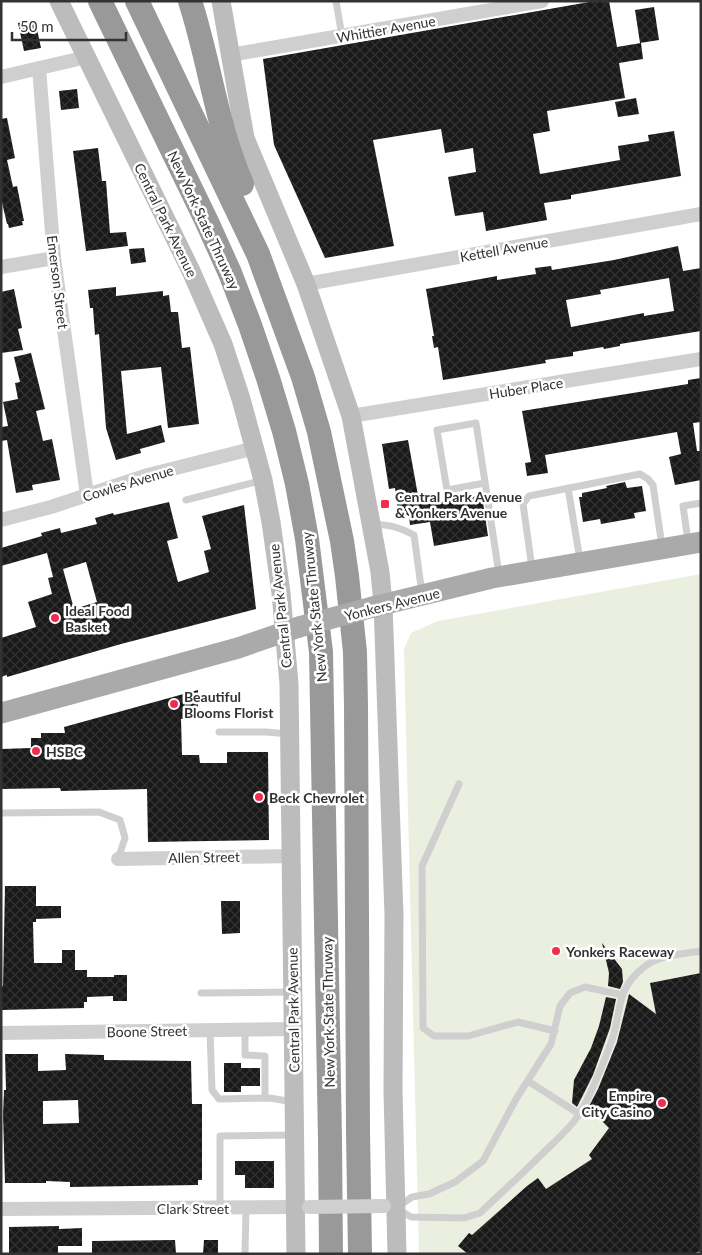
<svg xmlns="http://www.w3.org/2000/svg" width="702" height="1255" font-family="Lato,sans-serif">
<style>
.garden{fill:#eaefe0}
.building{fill:url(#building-cross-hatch);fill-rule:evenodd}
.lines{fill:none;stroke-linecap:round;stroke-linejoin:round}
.service{stroke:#cfcfcf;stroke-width:7}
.minor{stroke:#cfcfcf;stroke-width:14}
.secondary{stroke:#bcbcbc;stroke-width:19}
.primary{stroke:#aaa;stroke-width:21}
.motorway{stroke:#999;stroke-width:24}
.minor-bridge{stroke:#cfcfcf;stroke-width:14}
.primary-bridge{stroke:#aaa;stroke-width:21}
.poi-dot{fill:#f02d51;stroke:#fff;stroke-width:2}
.labels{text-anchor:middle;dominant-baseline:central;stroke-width:5;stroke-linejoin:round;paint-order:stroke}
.street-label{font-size:14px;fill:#323232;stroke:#fff}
.poi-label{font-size:14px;font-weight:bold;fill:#323232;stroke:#fff;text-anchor:start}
</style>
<defs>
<pattern id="building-cross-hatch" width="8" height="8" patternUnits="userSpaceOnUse" patternTransform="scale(1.25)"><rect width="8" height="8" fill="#191919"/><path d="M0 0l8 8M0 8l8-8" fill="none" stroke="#323232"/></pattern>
</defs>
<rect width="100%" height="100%" fill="#fff"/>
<polygon class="garden" points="701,574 701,1254 419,1254 404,649 411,633 438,621"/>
<g class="building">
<polygon points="595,1 609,1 617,47 641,43 643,59 619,63 625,98 547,111 550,131 533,134 540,174 620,160 618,146 649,141 648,135 674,131 681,176 571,195 571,199 544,203 547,220 486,231 483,212 455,216 448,177 476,172 473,148 445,153 441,129 373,140 394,246 325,258 274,145 263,59"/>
<polygon points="654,7 659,40 640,43 635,10"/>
<polygon points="35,20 41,48 24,51 18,23"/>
<polygon points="77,89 79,108 61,110 59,91"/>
<polygon points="636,98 639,114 618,117 615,102"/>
<polygon points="7,118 15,158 7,160 13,187 17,186 24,221 22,221 23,225 9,228 8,224 7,224 1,198 1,119"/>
<polygon points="98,148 102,181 106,181 110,233 126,232 128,246 86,251 73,151"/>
<path d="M678 246 683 271 701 268V331L620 344V346L604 349 603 347 573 352V356L545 360 546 363 443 380 438 347 434 348 432 336H434L426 289 497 276V280L536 274 535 268 551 266 552 270 614 260ZM669 278 674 311 644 316V313L571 327 566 300 601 294 600 290Z"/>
<polygon points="144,248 146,262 131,264 129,249"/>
<polygon points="116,287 116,296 163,291 163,296 169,295 171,312 178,312 182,348 190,347 199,424 168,428 161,367 121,371 127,434 161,425 165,442 140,449 141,453 116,460 106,428 99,334 95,335 93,308 90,308 88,290"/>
<polygon points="14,289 22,328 18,329 23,350 1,353 1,292"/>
<polygon points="31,353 45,409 36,411 43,441 52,439 60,480 32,485 33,490 16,493 7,440 1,441 1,427 8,426 3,402 18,399 15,383 20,382 14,357"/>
<polygon points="701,378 701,422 693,423 697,451 701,451 701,480 675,485 669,457 681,454 677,432 545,455 548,473 527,476 525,463 531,462 522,411 688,384 688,380"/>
<polygon points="408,440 419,501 427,500 427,504 482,495 488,536 434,546 430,522 410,525 409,516 398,509 395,488 389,489 382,444"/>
<polygon points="625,482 627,488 642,486 646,511 634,513 635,518 601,524 600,519 583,522 579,497 582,497 582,493 607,488 606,486"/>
<path d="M169 502 178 538 167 541 178 582 209 572 204 551 211 549 202 516 244 505 256 609 121 644 7 677V675L1 677V638L36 627 28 602 52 594 48 578 53 577 47 553 1 566V548L42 536 41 533 60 528 61 533 97 524 95 518 113 513 114 515ZM86 562 97 602 74 609 63 569Z"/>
<polygon points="198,690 198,719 181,719 182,755 199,755 200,763 227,763 227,752 268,752 269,840 148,842 147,789 61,791 60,788 1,789 1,749 31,748 31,738 41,738 41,733 65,733 64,727"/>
<polygon points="5,886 36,886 36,906 61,906 61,918 36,919 36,922 33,922 34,963 62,963 62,950 75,950 75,970 87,970 87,977 114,977 114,975 127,975 127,1001 113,1001 113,996 87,997 87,1002 84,1002 84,1008 1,1010 1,986 3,986"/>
<polygon points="221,901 240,901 240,933 222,934"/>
<polygon points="602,943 622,969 623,982 620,989 608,986 609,973"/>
<polygon points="701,973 701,1251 693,1254 468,1254 458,1246 469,1233 472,1235 527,1186 538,1178 546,1189 592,1159 589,1155 609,1128 597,1116 585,1114 598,1089 617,1042 629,994 656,1014 650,983"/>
<polygon points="606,997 616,999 610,1028 593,1075 577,1107 572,1103 574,1080 591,1048 599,1026"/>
<path d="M5 1054H38V1071L66 1070 65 1054 104 1055V1060L191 1061 192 1104H202V1180H198V1185L70 1187V1182L46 1181V1183H5L3 1115 4 1090H6ZM78 1100 79 1123 43 1124V1101Z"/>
<polygon points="224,1063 241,1063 241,1068 260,1068 260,1086 241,1086 241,1092 224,1092"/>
<polygon points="235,1161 274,1161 274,1188 245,1188 245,1175 235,1175"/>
<polygon points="59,1226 59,1229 82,1228 82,1246 58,1246 58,1254 9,1254 9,1227"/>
<polygon points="175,1240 176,1254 92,1254 92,1241"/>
<polygon points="204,1240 218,1240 218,1254 203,1254"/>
</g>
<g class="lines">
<g class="service">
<polyline points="336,1 342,36"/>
<polyline points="485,483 447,490 437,430 476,423 499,574"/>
<polyline points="568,488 580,560"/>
<polyline points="186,500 263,480"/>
<path d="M373 524C389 525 400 527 414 535L422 594"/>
<polyline points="688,541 683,506 701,503"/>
<polyline points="532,568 523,504 529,496 640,474 648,479 653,485 662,546"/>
<polyline points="219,732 266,732 289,734"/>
<polyline points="459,784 422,866 423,1028 434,1036 468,1036 518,1022 555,1031"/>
<polyline points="1,813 99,812 120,820 125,838 118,859"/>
<polyline points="201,993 293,992"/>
<path d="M623 995 585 987 570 993 560 1006 551 1044 516 1099 483 1161 455 1182 429 1194 412 1197 396 1208 411 1217 464 1218 480 1213C500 1194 521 1175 541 1155 554 1142 570 1129 580 1113 593 1091 603 1064 612 1040 622 1011 615 990 643 968 657 955 683 954 701 951"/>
<polyline points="245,1029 245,1055 265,1056 265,1098"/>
<polyline points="210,1030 212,1090 219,1099 270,1098 293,1102"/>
<polyline points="528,1081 579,1114"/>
<polyline points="220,1208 220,1136 294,1135"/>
<polyline points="245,1254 246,1208"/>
</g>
<g class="minor">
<polyline points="230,55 542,1"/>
<polyline points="39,68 54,258 87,495"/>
<polyline points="1,77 87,57"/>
<polyline points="1,267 54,258"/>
<polyline points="306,284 701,214"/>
<polyline points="351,416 701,359"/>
<polyline points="1,520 51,507 148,475 255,448"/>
<polyline points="118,859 290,856"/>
<polyline points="1,1033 293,1029"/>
<polyline points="1,1209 303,1207"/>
</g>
<g class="secondary">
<polyline points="59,1 191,271 223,344 241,399 263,480 271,522 281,593 289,684 296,1254"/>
<polyline points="221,1 245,138 306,284 351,416 380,572 383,604 394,915 393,1091 397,1254"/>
</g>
<g class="primary">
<polyline points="373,607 492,578 701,542"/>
<polyline points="1,713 238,648 299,627"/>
</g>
<g class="motorway">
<polyline points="100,1 207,222 230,273 250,325 268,378 284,431 297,484 307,539 321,652 330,1139 331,1254"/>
<polyline points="137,1 258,254 303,377 319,432 342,541 347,576 355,652 356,706 358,1132 360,1254"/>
<path d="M190 1C210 63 216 124 242 184"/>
</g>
<polyline class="minor-bridge" points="309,1207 384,1206"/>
<polyline class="primary-bridge" points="299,627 373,607"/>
</g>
<g class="poi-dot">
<rect x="380" y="499" width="10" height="10" rx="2.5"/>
<circle cx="55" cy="618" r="5"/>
<circle cx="174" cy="704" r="5"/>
<circle cx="36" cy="751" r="5"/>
<circle cx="259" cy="797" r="5"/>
<circle cx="556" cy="951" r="5"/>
<circle cx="662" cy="1103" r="5"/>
</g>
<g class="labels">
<g class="street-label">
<text transform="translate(386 29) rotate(-10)">Whittier Avenue</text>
<text transform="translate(166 220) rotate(64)">Central Park Avenue</text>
<text transform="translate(204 220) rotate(65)">New York State Thruway</text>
<text transform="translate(504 249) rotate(-10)">Kettell Avenue</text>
<text transform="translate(58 282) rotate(83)">Emerson Street</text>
<text transform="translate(526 388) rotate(-9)">Huber Place</text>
<text transform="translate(128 483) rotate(-17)">Cowles Avenue</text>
<text transform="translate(392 604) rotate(-14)">Yonkers Avenue</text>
<text transform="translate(280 606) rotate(-96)">Central Park Avenue</text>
<text transform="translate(314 607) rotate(-96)">New York State Thruway</text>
<text transform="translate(204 857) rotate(-1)">Allen Street</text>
<text transform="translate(293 1010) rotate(-91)">Central Park Avenue</text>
<text transform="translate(328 1012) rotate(-91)">New York State Thruway</text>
<text transform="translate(147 1031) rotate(-1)">Boone Street</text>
<text x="193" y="1208">Clark Street</text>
</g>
<g class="poi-label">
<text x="395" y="496">Central Park Avenue<tspan x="395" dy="16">&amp; Yonkers Avenue</tspan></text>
<text x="65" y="610">Ideal Food<tspan x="65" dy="16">Basket</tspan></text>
<text x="184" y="696">Beautiful<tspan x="184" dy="16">Blooms Florist</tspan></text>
<text x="46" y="751">HSBC</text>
<text x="269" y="797">Beck Chevrolet</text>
<text x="566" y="951">Yonkers Raceway</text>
<text x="652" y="1095" text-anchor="end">Empire<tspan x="652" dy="16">City Casino</tspan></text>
</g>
</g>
<rect width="702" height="1255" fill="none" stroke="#323232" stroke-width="5"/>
<path d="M12 32v8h114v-8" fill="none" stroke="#323232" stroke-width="2.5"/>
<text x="20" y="32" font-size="15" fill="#323232" stroke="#ffffff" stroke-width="4" paint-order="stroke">50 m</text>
</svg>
